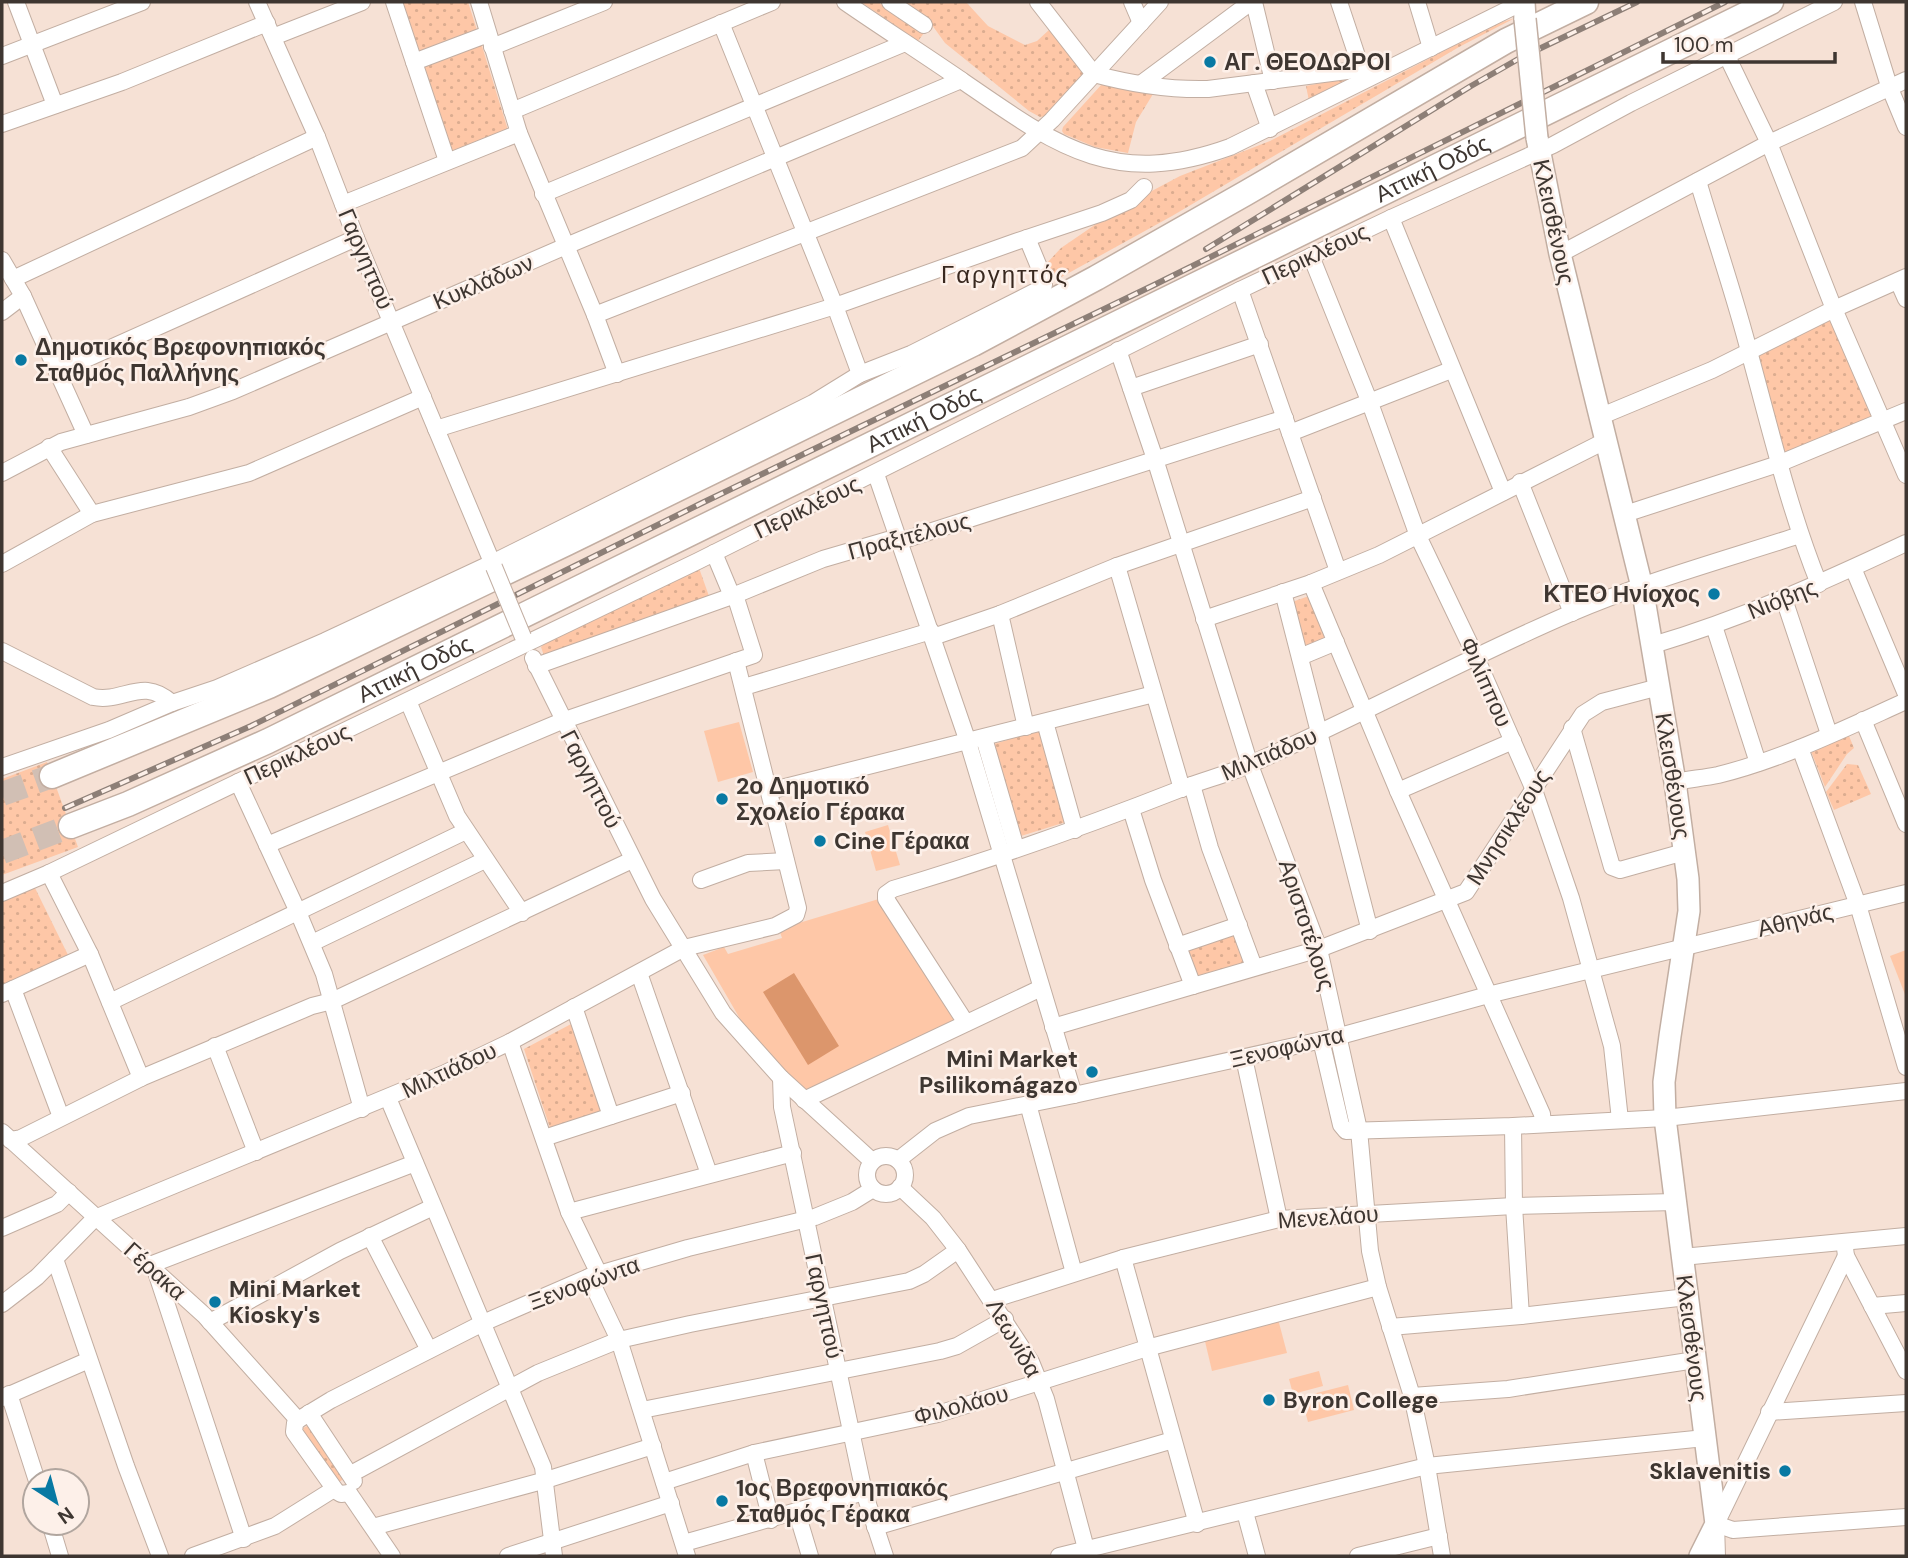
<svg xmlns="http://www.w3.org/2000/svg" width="1908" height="1558" font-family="'DM Sans',sans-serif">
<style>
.grass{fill:url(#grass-dots)}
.garden{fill:#fec7a7}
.water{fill:#dc966c}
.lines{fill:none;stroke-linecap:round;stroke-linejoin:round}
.highway-tunnel{stroke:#d1bfb4;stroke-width:24;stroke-dasharray:24 12;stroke-linecap:butt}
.minor-casing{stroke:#c2aea2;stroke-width:18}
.major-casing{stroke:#c2aea2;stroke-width:24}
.highway-casing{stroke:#c2aea2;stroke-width:27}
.minor{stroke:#fff;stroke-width:16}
.major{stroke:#fff;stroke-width:21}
.highway{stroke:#fff;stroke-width:24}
.rail-casing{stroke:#8d7f77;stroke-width:6}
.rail{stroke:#fdf0e9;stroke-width:3.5;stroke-dasharray:10;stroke-linecap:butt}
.minor-bridge-casing{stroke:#c2aea2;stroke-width:18;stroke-linecap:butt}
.major-bridge-casing{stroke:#c2aea2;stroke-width:24;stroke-linecap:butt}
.minor-bridge{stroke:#fff;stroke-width:16}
.major-bridge{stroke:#fff;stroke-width:21}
.poi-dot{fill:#0879a3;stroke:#fdf0e9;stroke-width:2.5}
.labels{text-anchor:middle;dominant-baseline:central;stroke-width:5;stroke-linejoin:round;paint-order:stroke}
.poi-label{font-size:23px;font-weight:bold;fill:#3e3631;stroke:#fdf0e9;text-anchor:start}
.street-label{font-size:23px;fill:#3e3631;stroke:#fdf0e9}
.neighbourhood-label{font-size:24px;letter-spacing:2px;fill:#38281f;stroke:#fdf0e9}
</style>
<defs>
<pattern id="grass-dots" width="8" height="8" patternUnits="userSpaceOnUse" patternTransform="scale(1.75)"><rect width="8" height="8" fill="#fec7a7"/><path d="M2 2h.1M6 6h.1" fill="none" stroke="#dbac90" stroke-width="1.8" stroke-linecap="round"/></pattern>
</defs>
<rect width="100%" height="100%" fill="#f6e1d5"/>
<g class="grass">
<polygon points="401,2 468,2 477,30 417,52"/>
<polygon points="861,2 878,2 924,33 918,41"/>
<polygon points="898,2 966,2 988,26 1025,45 1037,41 1050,29 1085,76 1046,116 1040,117 1029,111 945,43 932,25"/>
<polygon points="1515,18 1459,47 1172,216 1056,280 1047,263 1061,248 1118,209 1180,176 1270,141 1496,24"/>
<polygon points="481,43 508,130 451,153 422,66"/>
<polygon points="1358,76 1309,101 1306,86"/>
<polygon points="1102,84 1153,94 1136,122 1128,153 1095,147 1064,134 1062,131 1063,127"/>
<polygon points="1834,309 1882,422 1778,464 1750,352"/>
<polygon points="699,568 710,599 544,656 541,647 546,642"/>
<polygon points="1309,596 1329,642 1304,653 1292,602"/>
<polygon points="1041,730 1066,822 1021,836 994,744"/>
<polygon points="1849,736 1854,748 1847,754 1825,787 1811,751"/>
<polygon points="47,762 78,847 2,875 2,779"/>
<polygon points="1847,764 1858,765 1871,794 1834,810 1826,792"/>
<polygon points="35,888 70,959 2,989 2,901"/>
<polygon points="1236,931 1246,964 1196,979 1184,948"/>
<polygon points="573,1023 603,1113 551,1131 524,1049"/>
<polygon points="307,1426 311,1428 344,1477 341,1481 339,1481 305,1434 303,1428"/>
</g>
<g class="garden">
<polygon points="739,722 753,772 718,782 704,731"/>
<polygon points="888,825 900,865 876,871 865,832"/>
<polygon points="882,898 963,1022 809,1096 743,1024 703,955 724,947 728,954 782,938 779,929"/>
<polygon points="1906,950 1906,997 1890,956"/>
<polygon points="1278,1319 1287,1353 1212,1371 1204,1337"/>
<polygon points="1319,1371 1323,1386 1293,1394 1289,1379"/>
<polygon points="1348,1385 1354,1410 1308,1422 1301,1397"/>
</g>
<polygon class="water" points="794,973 839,1046 808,1065 763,992"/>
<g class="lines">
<g class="highway-tunnel">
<polyline points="2,794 52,776"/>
<polyline points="2,852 71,826"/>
</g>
<g class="minor-casing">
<g id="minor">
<polyline points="16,2 55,105"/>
<polyline points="257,2 317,137 356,238 494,567"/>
<polyline points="394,2 447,161"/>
<polyline points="479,2 519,133 595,315 617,374"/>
<path d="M845 2C884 29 925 55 964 82 1057 146 1113 189 1230 147L1523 2"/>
<polyline points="890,2 924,25"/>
<polyline points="1038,2 1094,74"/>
<polyline points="1132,2 1141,23"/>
<polyline points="1254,2 1273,81"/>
<polyline points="1339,2 1361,68"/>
<polyline points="1417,2 1431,48"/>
<polyline points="1863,2 1889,86 1906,127"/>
<polyline points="721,23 835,306 860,374"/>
<polyline points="273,37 362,2"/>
<polyline points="492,47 604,2"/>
<polyline points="2,56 142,2"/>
<polyline points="1727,56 1769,143 1834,309 1906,475"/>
<polyline points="414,62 488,34"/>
<path d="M1094 74C1131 84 1170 90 1208 89L1386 66"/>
<polyline points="1142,83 1251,2"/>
<polyline points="1254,83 1270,129"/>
<polyline points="512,111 772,2"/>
<polyline points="2,124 122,82 267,23"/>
<path d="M1698 181C1715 239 1735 296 1750 355 1771 432 1789 509 1819 584"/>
<polyline points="543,194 905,43"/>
<polyline points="343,204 519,133"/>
<polyline points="1391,218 1503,492"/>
<polyline points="1560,254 1769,143 1906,80"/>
<polyline points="1311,256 1370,403 1418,536 1475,655 1534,790 1571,898 1612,1046 1620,1120"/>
<polyline points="2,260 23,296 86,435"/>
<polyline points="13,279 317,137"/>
<polyline points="1898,281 1906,299"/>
<polyline points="1240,290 1338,571"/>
<polyline points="2,312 23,296"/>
<polyline points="595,315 1022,148 1052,120 1160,2"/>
<polyline points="1118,350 1155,459 1250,765 1319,949 1359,1130 1370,1251 1378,1287 1412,1396 1427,1466 1442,1556"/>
<polyline points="57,372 356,238"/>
<polyline points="1131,388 1260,344"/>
<polyline points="1599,417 1712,370 1834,309 1906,277"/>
<polyline points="436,429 835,306 1015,242 1102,213 1131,200 1144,187"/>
<polyline points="1290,433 1451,370"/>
<polyline points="49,447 92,514"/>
<polyline points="2,473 61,442 189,407 233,391 566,246 961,80"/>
<polyline points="876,474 968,742 1074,1095"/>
<polyline points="1520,482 1572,613"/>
<polyline points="1625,514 1778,464 1906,411"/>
<polyline points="714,553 732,596"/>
<polyline points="2,564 92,514 249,473 423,397"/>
<polyline points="1117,566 1182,789"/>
<polyline points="1853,568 1906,694"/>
<polyline points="1311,583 1398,791 1542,1114 1543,1124"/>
<polyline points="1283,592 1370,931"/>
<polyline points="1784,599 1829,734"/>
<polyline points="1000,614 1026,727"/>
<polyline points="1204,619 1311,583 1379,555 1605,441"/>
<polyline points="1714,626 1758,763"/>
<polyline points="933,637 1000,614 1117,566 1313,498"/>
<path d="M1653 645C1741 619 1823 582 1906 543"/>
<path d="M2 651 93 697C125 703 142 676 172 703"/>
<polyline points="1300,657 1336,642"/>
<polyline points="533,658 653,899 723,1013 781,1078 872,1161"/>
<polyline points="536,666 735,595 823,559 888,540 907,539 1285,418"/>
<polyline points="744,687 931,631"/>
<polyline points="408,701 457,816 522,913"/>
<polyline points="1863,720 1906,824"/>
<polyline points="1045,722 1075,830"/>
<polyline points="1572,728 1612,867 1620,870 1684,852"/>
<polyline points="984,738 1016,848"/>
<polyline points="1800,748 1858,905 1906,1067"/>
<polyline points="2,767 109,730 172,703 217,688 325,641 492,563 813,403 860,374 911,354 1040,289 1044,285 1044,279 1027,238"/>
<polyline points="238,782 298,912 324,974 362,1109"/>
<path d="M1675 782C1689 779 1704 778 1718 775 1783 759 1846 728 1906 701"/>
<polyline points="1192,785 1210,848 1254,967"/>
<polyline points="769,791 1154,694"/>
<polyline points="1398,791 1513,741"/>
<polyline points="1131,809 1153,880 1193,986"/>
<polyline points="267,845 562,721 754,655 735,595"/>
<polyline points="49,873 90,954 141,1078"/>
<polyline points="701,880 748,863 786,861"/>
<polyline points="2,893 49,873 698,561 1240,290 1391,218 1553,145 1631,103 1834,2"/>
<polyline points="312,943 485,860"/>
<polyline points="1177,946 1239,925"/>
<polyline points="639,973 709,1174"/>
<polyline points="13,989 61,1117"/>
<polyline points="2,994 90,954"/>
<polyline points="110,1002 466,831"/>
<polyline points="574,1007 611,1116"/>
<path d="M966 1023 886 899V894L893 889C990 860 1084 827 1178 790 1203 780 1229 774 1253 763 1360 716 1462 660 1569 614 1643 582 1723 560 1800 535"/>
<polyline points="1053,1027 1319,949 1466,892 1583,714 1602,702 1659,687"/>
<polyline points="1321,1040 1341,1125 1346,1131 1513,1126 1665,1118 1906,1091"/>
<polyline points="510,1042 569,1212 599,1274"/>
<polyline points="215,1046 256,1152"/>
<polyline points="1244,1058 1279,1219"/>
<polyline points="781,1078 782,1107 864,1492 885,1556"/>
<polyline points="388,1098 543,1467 554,1556"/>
<polyline points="804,1100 1041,988"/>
<polyline points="1028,1104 1074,1273"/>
<polyline points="1513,1126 1514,1206 1521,1316"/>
<polyline points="2,1132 204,1315 298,1420"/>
<polyline points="544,1138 682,1093"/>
<polyline points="10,1140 21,1138 141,1078 312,1006 332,1001 632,860"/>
<circle cx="886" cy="1175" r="19"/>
<polyline points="898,1160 935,1131 969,1116 1074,1095 1340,1036 1488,995 1906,893"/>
<polyline points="900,1187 933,1218 958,1250 1031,1362 1046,1399 1088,1556"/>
<polyline points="569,1212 793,1153"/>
<polyline points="2,1228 57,1204 69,1192"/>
<polyline points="370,1236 429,1350"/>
<polyline points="1845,1248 1846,1256 1906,1371"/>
<polyline points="1682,1257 1906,1236"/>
<polyline points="1123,1258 1197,1524"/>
<polyline points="55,1259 126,1466 160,1556"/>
<polyline points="150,1265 415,1163"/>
<polyline points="156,1272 244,1539"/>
<polyline points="589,1277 619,1340 687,1556"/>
<polyline points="992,1300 1123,1258 1279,1219 1514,1206 1675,1202"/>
<polyline points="2,1304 37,1277 95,1218 443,1074 510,1042 684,948 775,926 796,915 798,908 736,661"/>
<polyline points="1872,1306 1906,1303"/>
<polyline points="210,1322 340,1251 433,1207"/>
<polyline points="1390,1327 1521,1316 1687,1297"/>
<polyline points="9,1394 37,1481"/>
<polyline points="1412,1396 1508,1389 1695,1360"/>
<polyline points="2,1398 89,1360"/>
<polyline points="642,1410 940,1351 957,1346 1005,1319"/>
<polyline points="1769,1412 1906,1403"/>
<polyline points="309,1413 354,1481"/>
<polyline points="754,1453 771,1520"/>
<polyline points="351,1474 538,1373 619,1340 690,1324 909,1281 924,1274 958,1250"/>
<polyline points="664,1482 754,1453 938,1414 1147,1348 1378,1287"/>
<polyline points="349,1493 341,1494 336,1491 294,1432 295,1423 298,1420 331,1400 483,1323 589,1277 688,1248 815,1217 852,1202 873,1189"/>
<polyline points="349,1493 392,1556"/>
<polyline points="1245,1512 1257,1556"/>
<polyline points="797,1513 810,1556"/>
<polyline points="50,1523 60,1556"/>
<polyline points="1716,1524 1733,1530 1906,1517"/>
<polyline points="373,1527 546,1480 653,1446"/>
<polyline points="875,1527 1173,1440"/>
<polyline points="684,1543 864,1492"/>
<polyline points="193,1556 275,1526 334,1489"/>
<polyline points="508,1556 671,1503"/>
<polyline points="1059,1556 1427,1466 1705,1438"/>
<polyline points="1358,1556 1439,1536"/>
<polyline points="1717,1556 1716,1524 1846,1256"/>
</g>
</g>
<g class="major-casing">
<g id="major">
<polyline points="1524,2 1525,19"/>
<polyline points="1537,138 1560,254 1642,587 1675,782 1688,879 1689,911 1670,1036 1664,1082 1665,1118 1716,1524 1700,1556"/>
</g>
</g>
<g class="highway-casing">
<g id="highway">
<polyline points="52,776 269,686 567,543 973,344 1096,278 1246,193 1506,41 1586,2"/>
<path id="s1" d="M71 826 128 804 268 741 1771 2"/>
</g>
</g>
<use href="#minor" class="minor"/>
<use href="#major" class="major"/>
<use href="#highway" class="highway"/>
<g class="rail-casing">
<g id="rail">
<polyline points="1206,249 1471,86 1520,58 1637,2"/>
<polyline points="65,808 251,726 702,503 1154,285 1725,2"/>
</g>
</g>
<use href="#rail" class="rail"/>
<g class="minor-bridge-casing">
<polyline id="minor-bridge" points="494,567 523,637"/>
</g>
<g class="major-bridge-casing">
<polyline id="major-bridge" points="1525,19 1537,138"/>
</g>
<use href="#minor-bridge" class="minor-bridge"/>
<use href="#major-bridge" class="major-bridge"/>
</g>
<g class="poi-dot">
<circle cx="1210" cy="62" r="7"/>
<circle cx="21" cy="360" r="7"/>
<circle cx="1714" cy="594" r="7"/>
<circle cx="722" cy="799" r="7"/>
<circle cx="820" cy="841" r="7"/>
<circle cx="1092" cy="1072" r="7"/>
<circle cx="215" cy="1302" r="7"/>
<circle cx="1269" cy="1400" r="7"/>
<circle cx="1785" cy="1471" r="7"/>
<circle cx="722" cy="1501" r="7"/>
</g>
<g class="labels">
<g class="poi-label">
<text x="1224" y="62">ΑΓ. ΘΕΟΔΩΡΟΙ</text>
<text x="35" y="347">Δημοτικός Βρεφονηπιακός<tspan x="35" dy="26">Σταθμός Παλλήνης</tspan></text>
<text x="1700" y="594" text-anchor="end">ΚΤΕΟ Hνίοχος</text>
<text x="736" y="786">2ο Δημοτικό<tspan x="736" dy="26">Σχολείο Γέρακα</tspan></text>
<text x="834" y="841">Cine Γέρακα</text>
<text x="1078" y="1059" text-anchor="end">Mini Market<tspan x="1078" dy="26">Psilikomágazo</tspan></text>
<text x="229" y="1289">Mini Market<tspan x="229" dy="26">Kiosky's</tspan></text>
<text x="1283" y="1400">Byron College</text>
<text x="1771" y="1471" text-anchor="end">Sklavenitis</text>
<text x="736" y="1488">1ος Βρεφονηπιακός<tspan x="736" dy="26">Σταθμός Γέρακα</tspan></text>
</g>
<g class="street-label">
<text stroke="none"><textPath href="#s1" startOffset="1512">Αττική Οδός</textPath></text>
<text transform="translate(1554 222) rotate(78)">Κλεισθένους</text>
<text transform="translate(1315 254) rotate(-25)">Περικλέους</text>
<text transform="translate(366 259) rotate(67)">Γαργηττού</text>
<text transform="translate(483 282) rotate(-23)">Κυκλάδων</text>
<text stroke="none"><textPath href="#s1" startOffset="945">Αττική Οδός</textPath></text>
<text transform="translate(807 507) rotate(-26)">Περικλέους</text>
<text transform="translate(909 536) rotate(-15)">Πραξιτέλους</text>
<text transform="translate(1782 599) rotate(-22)">Νιόβης</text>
<text stroke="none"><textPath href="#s1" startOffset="378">Αττική Οδός</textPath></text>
<text transform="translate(1486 682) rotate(66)">Φιλίππου</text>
<text transform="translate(297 754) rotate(-25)">Περικλέους</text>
<text transform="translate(1269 754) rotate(-23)">Μιλτιάδου</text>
<text transform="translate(1673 776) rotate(81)">Κλεισθένους</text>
<text transform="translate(591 779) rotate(63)">Γαργηττού</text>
<text transform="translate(1508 827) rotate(-57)">Μνησικλέους</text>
<text transform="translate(1795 920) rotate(-14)">Αθηνάς</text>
<text transform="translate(1307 925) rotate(72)">Αριστοτέλους</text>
<text transform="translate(1287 1047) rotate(-13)">Ξενοφώντα</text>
<text transform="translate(449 1070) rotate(-25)">Μιλτιάδου</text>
<text transform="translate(1328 1217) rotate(-4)">Μενελάου</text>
<text transform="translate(155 1271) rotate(42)">Γέρακα</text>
<text transform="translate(584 1283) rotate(-20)">Ξενοφώντα</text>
<text transform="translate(824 1306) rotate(78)">Γαργηττού</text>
<text transform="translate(1014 1338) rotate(60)">Λεωνίδα</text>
<text transform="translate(1692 1338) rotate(83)">Κλεισθένους</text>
<text transform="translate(961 1405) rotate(-15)">Φιλολάου</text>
</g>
<g class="neighbourhood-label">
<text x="1005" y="274">Γαργηττός</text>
</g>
</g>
<rect width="1908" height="1558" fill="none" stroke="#3e3631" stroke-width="7"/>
<g transform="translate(56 1502) rotate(144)"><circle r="33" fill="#fdf0e9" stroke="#b1a69f" stroke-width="2"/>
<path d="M0-5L12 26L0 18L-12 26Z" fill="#0879a3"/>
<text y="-10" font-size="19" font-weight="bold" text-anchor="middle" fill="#3e3631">N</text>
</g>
<path d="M1663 52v10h172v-10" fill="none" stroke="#3e3631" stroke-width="3.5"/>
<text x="1674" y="52" font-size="21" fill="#3e3631" stroke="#fdf0e9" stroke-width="5" paint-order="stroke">100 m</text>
</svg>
